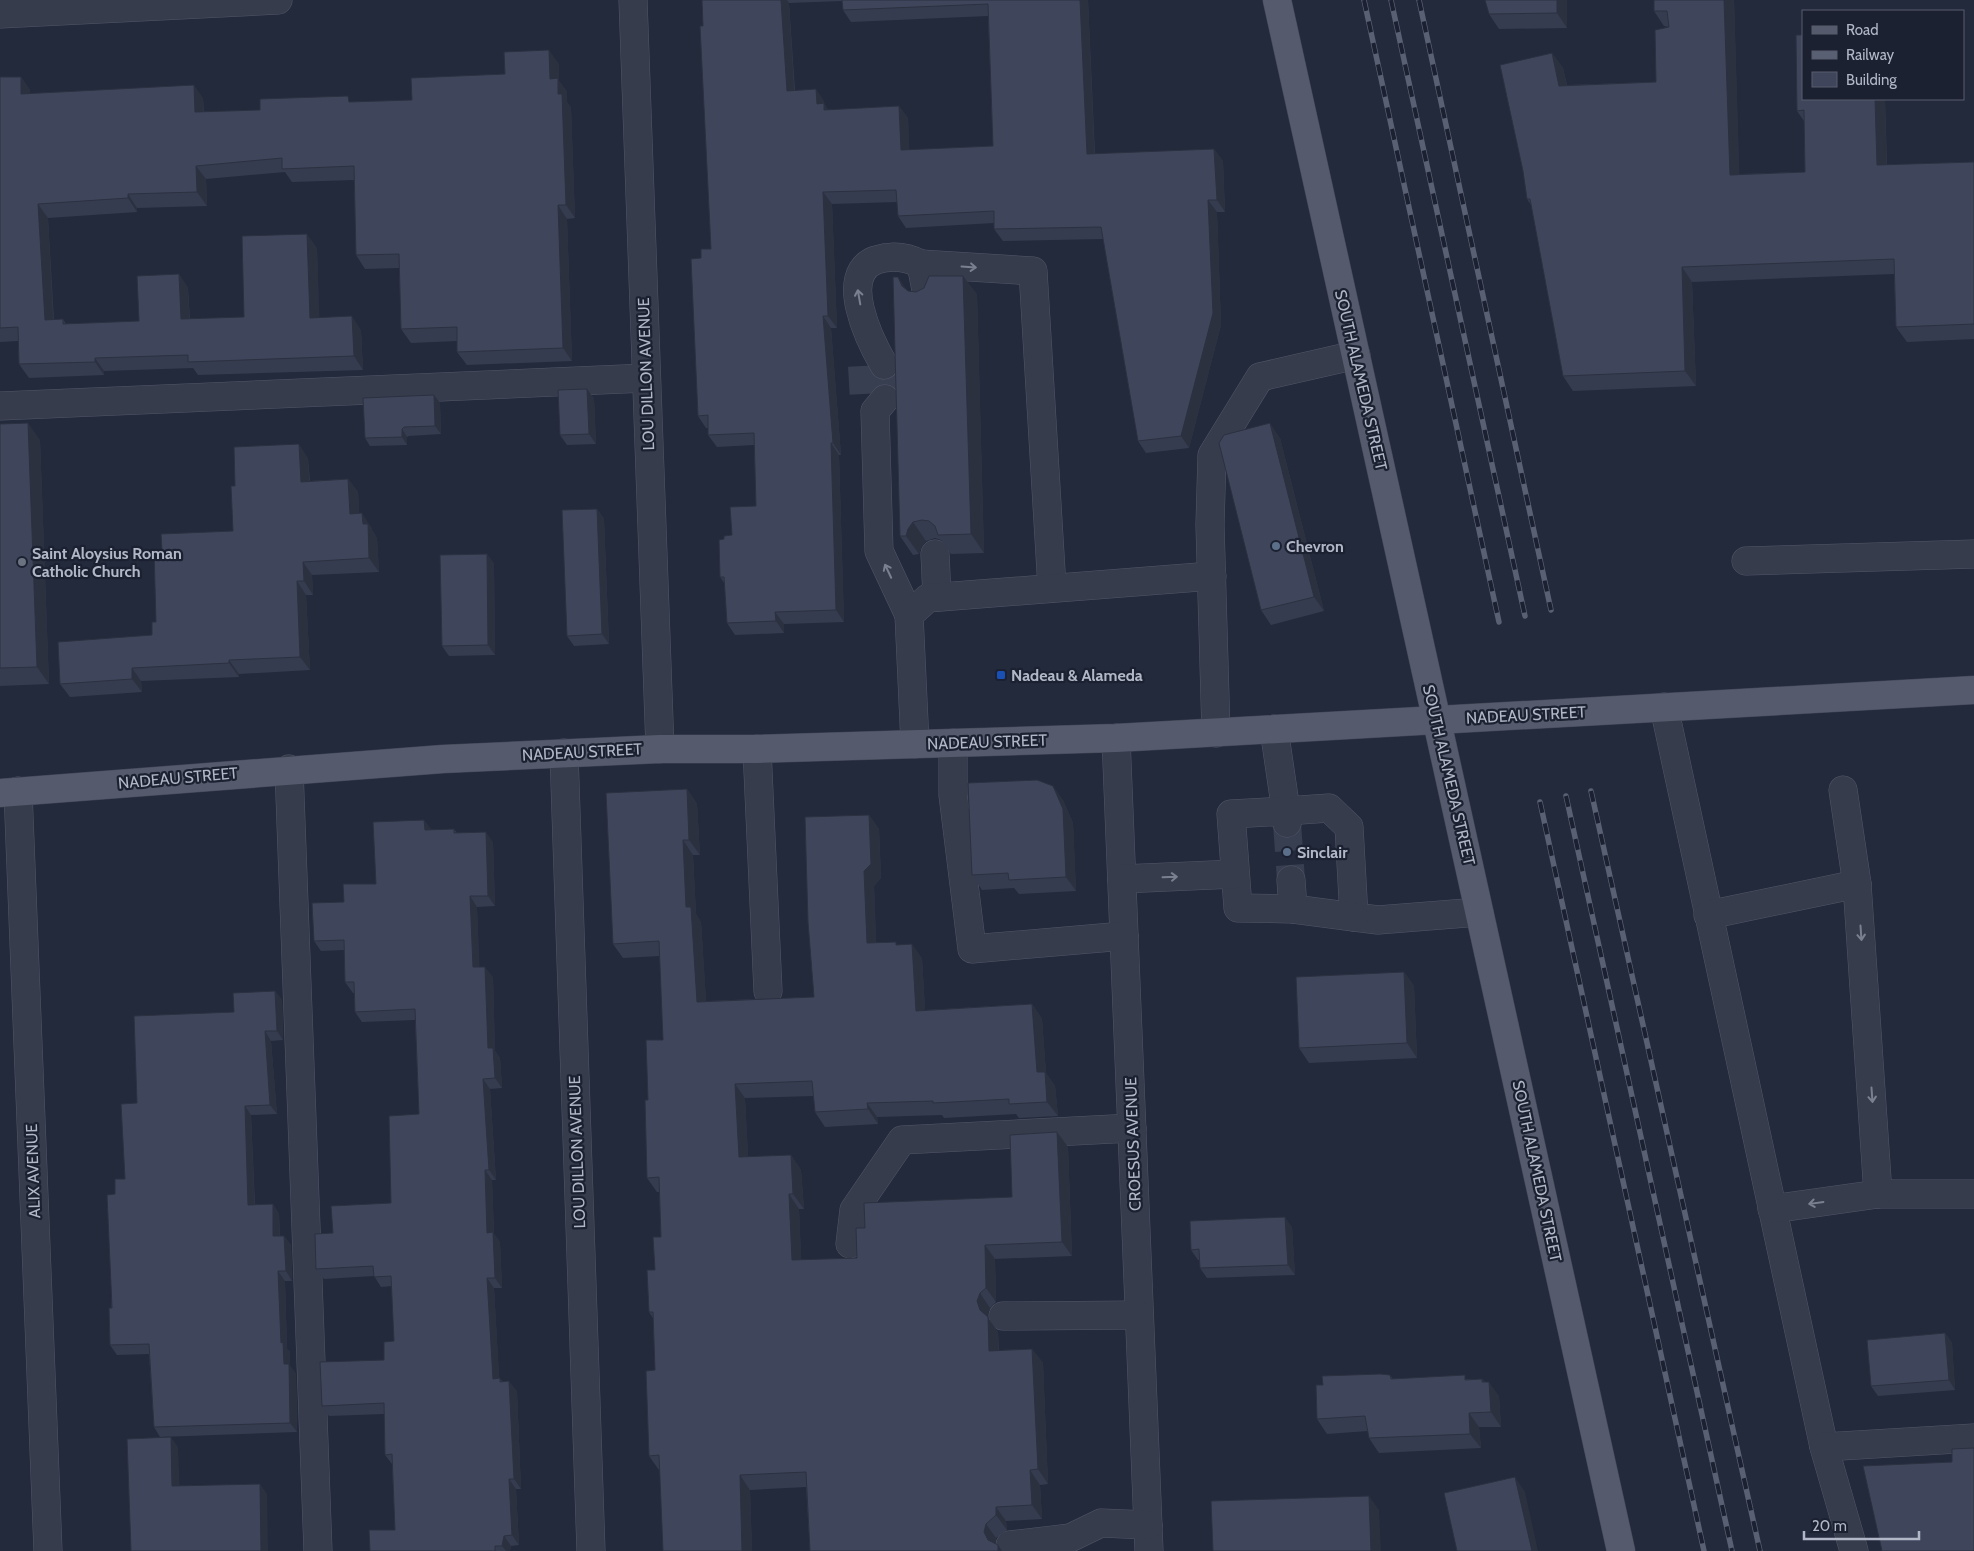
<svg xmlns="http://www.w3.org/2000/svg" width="1974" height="1551" font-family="Cabin,sans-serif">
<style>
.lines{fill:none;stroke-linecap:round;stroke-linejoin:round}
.minor-tunnel{stroke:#383f51;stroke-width:28;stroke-dasharray:28 14;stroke-linecap:butt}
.minor-casing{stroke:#525767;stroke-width:29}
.major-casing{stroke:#404555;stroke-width:29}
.minor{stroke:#373c4c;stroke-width:28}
.major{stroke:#555b6c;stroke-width:28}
.rail-casing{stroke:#596073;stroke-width:5.5}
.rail{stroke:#1c2131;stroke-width:4;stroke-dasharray:11;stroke-linecap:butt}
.wall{fill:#363c4f;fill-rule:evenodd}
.shaded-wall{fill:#2c3140}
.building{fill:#3f465c;stroke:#2c3140}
.oneway{stroke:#7b8090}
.service-dot{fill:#5c6f8a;stroke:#1c2131;stroke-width:2}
.worship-dot{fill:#6b7280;stroke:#1c2131;stroke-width:2}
.transit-dot{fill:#1a4fb4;stroke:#1c2131;stroke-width:2}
.labels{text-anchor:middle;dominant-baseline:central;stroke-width:4.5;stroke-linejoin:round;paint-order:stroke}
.street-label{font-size:16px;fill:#b2b7c8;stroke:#1c2131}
.poi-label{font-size:16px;font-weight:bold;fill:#b2b7c8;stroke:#1c2131;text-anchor:start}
</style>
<rect width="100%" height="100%" fill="#232a3c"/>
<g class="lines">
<g class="minor-tunnel">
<polyline points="884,365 885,399"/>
<polyline points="862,366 864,400"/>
<polyline points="1287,823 1291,880"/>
</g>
<g class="minor-casing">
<g id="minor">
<polyline points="633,0 660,749"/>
<polyline points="0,14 278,0"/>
<polyline points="921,264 1033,271 1052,588"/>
<path d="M884 365C870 341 837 274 876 260 891 255 907 257 921 264L927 295"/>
<polyline points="885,399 875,411 879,551 909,615"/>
<polyline points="0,406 646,378"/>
<polyline points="935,554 937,597"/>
<polyline points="1746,561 1974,554"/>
<polyline points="1664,707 1824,1447 1854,1551"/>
<polyline points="1274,729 1286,811 1329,808 1349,827 1354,917 1378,920 1479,912"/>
<polyline points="1216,733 1210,525 1212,455 1260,377 1356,355"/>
<polyline points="1116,738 1149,1551"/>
<polyline points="953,743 953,795 972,949 1124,936"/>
<polyline points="915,744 909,615 928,598 1212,576"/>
<polyline points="757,749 768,991"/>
<polyline points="564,753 591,1551"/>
<polyline points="289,769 318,1551"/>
<polyline points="18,791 48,1551"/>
<polyline points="1287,823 1286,811 1231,814 1238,908 1293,909 1354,917"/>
<polyline points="1122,879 1235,874"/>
<polyline points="1291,880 1293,909"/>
<polyline points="1708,915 1857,884"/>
<polyline points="1878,1194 1974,1194"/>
<polyline points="1772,1209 1878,1194 1857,884 1843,790"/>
<polyline points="850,1244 854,1210 902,1140 1132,1128"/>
<polyline points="1003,1316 1139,1315"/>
<polyline points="1824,1447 1974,1438"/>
<polyline points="1010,1545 1070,1538 1101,1523 1148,1525"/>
</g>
</g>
<g class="major-casing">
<g id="major">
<polyline points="1277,0 1621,1551"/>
<polyline points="0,793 443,759 660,749 757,749 1116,738 1974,690"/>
</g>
</g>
<use href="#minor" class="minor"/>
<use href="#major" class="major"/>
<g class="rail-casing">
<g id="rail">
<polyline points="1364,0 1499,622"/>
<polyline points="1391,0 1525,616"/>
<polyline points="1419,0 1551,610"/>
<polyline points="1591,791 1760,1551"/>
<polyline points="1566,796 1732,1551"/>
<polyline points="1540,802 1704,1551"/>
</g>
</g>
<use href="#rail" class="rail"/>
</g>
<g class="wall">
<path d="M702 0H1088L1095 154 1214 149 1223 161 1225 212H1217L1221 325 1189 448 1146 453 1138 441 1103 239 1003 241 994 229V223L906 228 898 216 897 202 832 204 837 328H831L841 455H839L844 622 784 624V633L735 635 727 623 725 584 720 577 724 539 732 535 756 506 754 445 717 447 708 435V428H706L698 416 701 258 711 249ZM842 1 843 10 851 22 988 16 993 146 909 150 908 118 899 106 828 110 824 103V101L795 90 789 3Z"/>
<polygon points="1567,0 1567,28 1499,29 1489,14"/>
<polygon points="1734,0 1739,174 1805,172 1804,121 1797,111 1885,99 1887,165 1974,162 1974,339 1907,342 1896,327 1894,274 1692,282 1696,386 1573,391 1563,376 1531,205 1527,199 1552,53 1563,68 1567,85 1656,82 1669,27 1664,26 1654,11"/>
<polygon points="559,64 559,81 567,92 567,102 571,108 575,218 567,219 572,361 467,365 457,352 457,341 411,343 401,329 399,268 365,269 356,255 354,180 292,182 285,172 206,179 207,206 137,208 137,212 48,218 54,320 63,319 66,324 139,321 179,274 188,288 190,319 244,317 317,248 319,318 361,330 363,370 198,375 193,368 104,371 104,375 29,378 19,364 18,341 0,342 0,77 21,77 30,90 30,93 203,98 204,112 260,110 352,102 412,100 505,74"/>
<polygon points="907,290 908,291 916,292 977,294 984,553 951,554 941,540 935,538 926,541 921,547 919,554 913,555 900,536"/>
<polygon points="587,389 594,399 596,444 567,445 560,435"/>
<polygon points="440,403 441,434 409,436 407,437 407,445 370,446 365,438"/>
<polygon points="0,424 40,440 49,684 0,686"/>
<polygon points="1280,438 1324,611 1271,625 1261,610"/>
<polygon points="308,458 310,481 348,479 358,492 359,513 371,527 372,530 377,538 379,572 312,575 313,595 306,595 310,670 239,674 239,677 141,681 142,692 70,697 60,684 152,635 156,622 162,550 233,531 235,486"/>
<polygon points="597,509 604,519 609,644 574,646 567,636"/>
<polygon points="487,554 494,564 495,655 449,656 442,646"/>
<polygon points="687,789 697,804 700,855 693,855 696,914 701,922 706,1001 814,997 869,815 879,829 881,878 874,886 876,943 898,945 922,958 925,1010 1032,1004 1042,1019 1046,1073 1055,1086 1058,1116 1019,1118 1016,1114 944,1118 942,1115 877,1117 878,1124 825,1127 815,1112 814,1096 745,1098 748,1157 791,1155 801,1170 804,1209 799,1209 801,1260 857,1258 865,1228 1012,1197 1068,1147 1072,1256 995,1259 996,1302 990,1308 987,1316 988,1318 998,1332 999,1350 1032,1349 1043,1363 1048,1484 1040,1485 1042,1519 1006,1521 1007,1530 996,1538 995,1544 998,1545 1002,1551 810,1551 806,1487 750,1490 752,1551 663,1551 660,1470 659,1470 649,1456 655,1370 653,1318 649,1312 655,1270 661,1237 659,1192 657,1192 647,1178 648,1100 663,1040 660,956 623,958 613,944"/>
<polygon points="1063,800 1073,823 1076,891 1019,894 1014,888 982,890 972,875"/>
<polygon points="454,829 457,833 493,842 495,906 477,907 479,967 493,977 495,1051 500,1058 502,1088 490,1089 496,1180 492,1180 494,1234 500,1242 502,1288 494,1288 499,1378 503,1382 517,1391 521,1489 516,1489 519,1545 511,1546 510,1551 370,1551 395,1530 392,1464 385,1455 384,1414 329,1416 322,1406 384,1360 394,1341 392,1286 381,1287 374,1276 324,1279 316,1269 333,1233 391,1203 419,1114 415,1020 362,1022 355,1012 354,993 353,993 345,982 344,950 321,951 314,941 344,902 376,884 431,830"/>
<polygon points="1404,972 1414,986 1417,1058 1309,1063 1299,1048"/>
<polygon points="275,991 282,1000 283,1040 271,1041 277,1114 251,1115 255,1204 273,1204 279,1214 280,1236 284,1236 291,1245 292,1281 285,1281 287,1349 290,1352 290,1366 296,1374 297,1432 160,1437 154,1427 149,1354 117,1355 110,1345 115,1194 234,1012"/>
<polygon points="1292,1227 1295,1275 1207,1278 1200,1268 1200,1260 1198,1260 1191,1250"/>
<polygon points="1945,1333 1952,1343 1955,1390 1878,1396 1871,1386"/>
<polygon points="1390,1375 1393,1379 1482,1379 1499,1396 1501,1427 1479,1427 1481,1448 1379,1453 1369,1438 1368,1431 1327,1434 1317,1419"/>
</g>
<g class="shaded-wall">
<polygon points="781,0 787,0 789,3 795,103 787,91"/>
<polygon points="1080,0 1088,0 1095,166 1087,154"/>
<polygon points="1557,0 1567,0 1567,28 1557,13"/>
<polygon points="1724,0 1734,0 1740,190 1730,175"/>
<polygon points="549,50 559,64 559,81 567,92 567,102 571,108 575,218 566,205 558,94 550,79"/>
<polygon points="1552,53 1563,68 1570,100 1559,86"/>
<polygon points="21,77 30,90 31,108 21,94"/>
<polygon points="194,85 203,98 204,126 195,112"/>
<polygon points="816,89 824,101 824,103 832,115 817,104"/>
<polygon points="1875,99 1885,99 1887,180 1877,165"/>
<polygon points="899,106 908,118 910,162 901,150"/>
<polygon points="1214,149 1223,161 1225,212 1217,200"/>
<polygon points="196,166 206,179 207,206 197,192"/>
<polygon points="823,192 832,204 837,328 828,316"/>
<polygon points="128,194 137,208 137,212 128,198"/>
<polygon points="1208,200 1217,212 1221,325 1189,448 1181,436"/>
<polygon points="38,204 48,218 54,334 45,320"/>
<polygon points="558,205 567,219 572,361 563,348"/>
<polygon points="307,234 317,248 320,332 310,318"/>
<polygon points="1682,267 1692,282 1696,386 1685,371"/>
<polygon points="179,274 188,288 190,333 181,319"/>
<polygon points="963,276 977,294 984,553 971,534"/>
<polygon points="898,277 911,296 902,286"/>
<polygon points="352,316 361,330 363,370 354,356"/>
<polygon points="823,316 831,328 841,455 833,443"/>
<polygon points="95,358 104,371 104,375 95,362"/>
<polygon points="587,389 594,399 596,444 589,434"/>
<polygon points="434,395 440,403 441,434 435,426"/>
<polygon points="28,423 40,440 49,684 37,667"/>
<polygon points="1270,423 1280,438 1324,611 1314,597"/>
<polygon points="402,429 407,437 407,445 402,437"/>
<polygon points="831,443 839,455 844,622 836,610"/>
<polygon points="299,444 308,458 310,496 301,482"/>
<polygon points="348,479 358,492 360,527 350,514"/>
<polygon points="597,509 604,519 609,644 602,634"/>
<polygon points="362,513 371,527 372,530 377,538 379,572 369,558 363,524"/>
<polygon points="913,522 926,541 921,547 919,554 906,536 908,529"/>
<polygon points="487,554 494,564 495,655 488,645"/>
<polygon points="303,562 312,575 313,595 304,581"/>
<polygon points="297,581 306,595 310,670 300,657"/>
<polygon points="775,612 784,624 784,633 776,621"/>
<polygon points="229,660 239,674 239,677 229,663"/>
<polygon points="132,668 141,681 142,692 132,679"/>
<polygon points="1053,786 1063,800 1073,823 1076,891 1066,877"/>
<polygon points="687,789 697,804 700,855 689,840"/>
<polygon points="869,815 879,829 881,878 874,886 877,958 867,943 864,871"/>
<polygon points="424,820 432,830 425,830"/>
<polygon points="486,832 493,842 495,906 488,896"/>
<polygon points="683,840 693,855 696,914 701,922 707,1016 697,1002 686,907"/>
<polygon points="470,896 477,907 480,977 473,967"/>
<polygon points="912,944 922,958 926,1026 916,1011"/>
<polygon points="485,967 493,977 495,1051 500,1058 502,1088 495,1078 488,1048"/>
<polygon points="1404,972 1414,986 1417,1058 1407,1043"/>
<polygon points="275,991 282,1000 283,1040 277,1031"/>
<polygon points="1032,1004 1042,1019 1046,1073 1055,1086 1058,1116 1047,1102 1037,1072"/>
<polygon points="265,1031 271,1041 277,1114 270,1105"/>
<polygon points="483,1079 490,1089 496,1180 489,1170"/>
<polygon points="735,1084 745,1098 749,1172 739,1157"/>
<polygon points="867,1103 877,1117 878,1124 868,1109"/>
<polygon points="245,1106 251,1115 255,1214 248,1205"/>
<polygon points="1057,1132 1068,1147 1072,1256 1062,1242"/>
<polygon points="791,1155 801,1170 804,1209 793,1194"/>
<polygon points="485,1170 492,1180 494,1234 500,1242 502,1288 495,1278 487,1233"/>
<polygon points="789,1194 799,1209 802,1275 792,1260"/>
<polygon points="273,1204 279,1214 280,1246 273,1236"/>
<polygon points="1285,1217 1292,1227 1295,1275 1288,1265"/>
<polygon points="284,1236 291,1245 292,1281 286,1271"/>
<polygon points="985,1245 995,1259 996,1302 986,1288"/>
<polygon points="278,1271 285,1281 287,1349 290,1352 290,1366 296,1374 297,1432 290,1423 284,1364 281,1343"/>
<polygon points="487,1278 494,1288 500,1389 493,1379"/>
<polygon points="980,1293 990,1308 987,1316 988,1318 998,1332 999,1365 989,1351 977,1301"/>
<polygon points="1945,1333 1952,1343 1955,1390 1949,1380"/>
<polygon points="1032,1349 1043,1363 1048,1484 1038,1469"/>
<polygon points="1482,1379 1490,1391 1489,1382 1499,1396 1501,1427 1491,1412"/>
<polygon points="509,1381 517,1391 521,1489 514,1479"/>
<polygon points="1469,1413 1479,1427 1481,1448 1470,1434"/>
<polygon points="171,1437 178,1447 180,1496 172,1486"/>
<polygon points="1030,1470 1040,1485 1042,1519 1032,1505"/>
<polygon points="740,1475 750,1490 752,1551 742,1551"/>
<polygon points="1515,1477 1525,1492 1538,1551 1532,1551"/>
<polygon points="509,1479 516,1489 519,1545 512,1535"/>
<polygon points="260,1484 267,1494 268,1551 261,1551"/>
<polygon points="1369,1496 1379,1510 1381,1551 1371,1551"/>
<polygon points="996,1507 1006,1521 1007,1530 996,1515"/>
<polygon points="986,1524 996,1538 994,1546 988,1540 984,1532"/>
<polygon points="504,1536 511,1546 510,1551 506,1551 502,1546"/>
<polygon points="998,1545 1002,1551 998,1551"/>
</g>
<g class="building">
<polygon points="702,0 781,0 787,91 816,89 817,104 824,103 824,110 899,106 901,150 993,146 988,4 843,10 842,0 1080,0 1087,154 1214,149 1217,200 1208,200 1213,313 1181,436 1138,441 1101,227 994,229 994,211 898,216 896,190 823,192 828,316 823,316 833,443 831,443 836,610 775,612 776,621 727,623 724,577 720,577 719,540 724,539 724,536 732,535 730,507 756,506 754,433 708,435 708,415 698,416 691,259 701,258 701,249 711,249 700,26 703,26"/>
<polygon points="1485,0 1557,0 1557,13 1489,14"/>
<polygon points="1654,0 1724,0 1730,175 1805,172 1804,110 1797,111 1796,35 1803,35 1803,99 1875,99 1877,165 1974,162 1974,324 1896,327 1894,259 1682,267 1685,371 1563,376 1530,199 1527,199 1523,171 1500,65 1552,53 1559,86 1656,82 1655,30 1669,27 1667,11 1654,11"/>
<polygon points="549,50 550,79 558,78 558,94 562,94 566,205 558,205 563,348 457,352 457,327 401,329 399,254 356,255 354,166 282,169 282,158 196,166 197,192 128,194 128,198 38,204 45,320 63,319 63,324 139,321 137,276 179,274 181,319 244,317 242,236 307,234 310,318 352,316 354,356 188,362 188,355 95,358 95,362 19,364 18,327 0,328 0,77 21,77 21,94 194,85 195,112 260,110 260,99 348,96 349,102 412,100 411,78 505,74 504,52"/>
<polygon points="929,276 963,276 971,534 938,535 935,526 929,521 922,520 913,522 908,529 906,536 900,536 893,277 898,277 902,286 908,291 916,292 924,288"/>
<polygon points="587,389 589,434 560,435 558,390"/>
<polygon points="434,395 435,426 404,427 402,429 402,437 365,438 363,398"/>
<polygon points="28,423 37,667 0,668 0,424"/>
<polygon points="1270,423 1314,597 1261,610 1219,443 1224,435"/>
<polygon points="299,444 301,482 348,479 350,514 362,513 363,524 368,524 369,558 303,562 304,581 297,581 300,657 229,660 229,663 132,668 132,679 60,684 58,642 152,635 152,622 156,622 154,551 162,550 161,534 233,531 231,486 235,486 234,447"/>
<polygon points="597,509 602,634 567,636 562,510"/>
<polygon points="487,554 488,645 442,646 440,555"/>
<polygon points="1037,780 1053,786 1063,809 1066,877 1009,880 1008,873 972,875 968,783"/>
<polygon points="687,789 689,840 683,840 686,907 691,907 697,1002 814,997 808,922 805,817 869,815 871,864 864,871 867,943 896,942 896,945 912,944 916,1011 1032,1004 1037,1072 1045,1072 1047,1102 1009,1104 1009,1099 933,1103 933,1101 867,1103 868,1109 815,1112 812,1081 735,1084 739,1157 791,1155 793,1194 789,1194 792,1260 857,1258 856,1228 865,1228 864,1203 1012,1197 1010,1135 1057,1132 1062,1242 985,1245 986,1288 980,1293 977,1301 980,1310 988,1317 989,1351 1032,1349 1038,1469 1030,1470 1032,1505 996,1507 996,1515 986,1524 984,1532 988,1540 998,1545 998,1551 810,1551 806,1472 740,1475 742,1551 663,1551 659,1455 649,1456 646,1371 655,1370 653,1312 649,1312 647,1270 655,1270 653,1237 661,1237 659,1177 647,1178 645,1100 648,1100 646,1040 663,1040 659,941 613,944 606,793"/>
<polygon points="424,820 425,830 454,829 454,833 486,832 488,896 470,896 473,967 485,967 488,1048 493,1048 495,1078 483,1079 489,1170 485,1170 487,1233 493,1232 495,1278 487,1278 493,1379 500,1378 500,1382 509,1381 514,1479 509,1479 512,1535 504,1536 502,1546 495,1546 495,1551 370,1551 369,1530 395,1530 392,1454 385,1455 384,1403 322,1406 320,1362 384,1360 384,1342 394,1341 391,1276 374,1277 373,1266 316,1269 315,1234 333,1233 331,1206 391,1203 389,1116 419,1114 415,1009 355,1012 354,982 345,982 344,940 314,941 312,903 344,902 343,884 376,884 373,822"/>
<polygon points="1404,972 1407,1043 1299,1048 1296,977"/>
<polygon points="275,991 277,1031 265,1031 270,1105 245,1106 248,1205 273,1204 273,1236 284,1236 286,1271 278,1271 281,1343 283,1342 284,1364 289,1364 290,1423 154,1427 149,1344 110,1345 109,1308 112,1308 107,1195 115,1194 115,1179 125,1179 121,1104 137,1103 134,1016 234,1012 233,993"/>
<polygon points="1285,1217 1288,1265 1200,1268 1199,1249 1191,1250 1190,1221"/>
<polygon points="1945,1333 1949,1380 1871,1386 1867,1340"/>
<polygon points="1380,1374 1390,1375 1391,1379 1465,1375 1465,1380 1482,1379 1482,1382 1489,1382 1491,1412 1469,1413 1470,1434 1369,1438 1365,1416 1317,1419 1316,1385 1323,1385 1322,1376"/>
<polygon points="171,1437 172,1486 260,1484 261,1551 131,1551 127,1439"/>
<polygon points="1974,1448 1974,1551 1882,1551 1863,1466 1952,1462 1952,1449"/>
<polygon points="1515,1477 1532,1551 1457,1551 1444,1493"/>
<polygon points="1369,1496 1371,1551 1213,1551 1211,1501"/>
</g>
<defs><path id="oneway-shaft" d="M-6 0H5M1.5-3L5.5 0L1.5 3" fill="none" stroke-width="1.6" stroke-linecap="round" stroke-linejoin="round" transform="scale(1.25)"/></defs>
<g class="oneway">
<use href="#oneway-shaft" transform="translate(969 267) rotate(4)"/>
<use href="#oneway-shaft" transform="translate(859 297) rotate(-100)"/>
<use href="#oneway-shaft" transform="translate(888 571) rotate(-115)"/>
<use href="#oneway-shaft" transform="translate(1170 877) rotate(-2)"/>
<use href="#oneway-shaft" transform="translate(1861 933) rotate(86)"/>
<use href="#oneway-shaft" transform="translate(1872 1095) rotate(86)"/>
<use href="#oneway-shaft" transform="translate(1816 1203) rotate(172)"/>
</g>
<g class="service-dot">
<circle cx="1276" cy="546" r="5"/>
<circle cx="1287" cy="852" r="5"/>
</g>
<circle class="worship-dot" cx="22" cy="562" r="5"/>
<rect class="transit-dot" x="996" y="670" width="10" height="10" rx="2.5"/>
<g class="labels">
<g class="street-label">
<text transform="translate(646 374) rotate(-92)">LOU DILLON AVENUE</text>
<text transform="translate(1361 380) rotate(77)">SOUTH ALAMEDA STREET</text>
<text transform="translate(1526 715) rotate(-3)">NADEAU STREET</text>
<text transform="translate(987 742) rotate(-2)">NADEAU STREET</text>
<text transform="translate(582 752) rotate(-3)">NADEAU STREET</text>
<text transform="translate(1449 775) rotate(77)">SOUTH ALAMEDA STREET</text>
<text transform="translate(178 778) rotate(-5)">NADEAU STREET</text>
<text transform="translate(1133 1144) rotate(-92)">CROESUS AVENUE</text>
<text transform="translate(577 1152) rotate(-92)">LOU DILLON AVENUE</text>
<text transform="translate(33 1171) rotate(-92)">ALIX AVENUE</text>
<text transform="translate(1537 1171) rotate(78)">SOUTH ALAMEDA STREET</text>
</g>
<g class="poi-label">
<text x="1286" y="546">Chevron</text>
<text x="32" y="553">Saint Aloysius Roman<tspan x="32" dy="18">Catholic Church</tspan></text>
<text x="1011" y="675">Nadeau &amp; Alameda</text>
<text x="1297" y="852">Sinclair</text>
</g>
</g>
<rect x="1802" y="10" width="162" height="90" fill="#1c2131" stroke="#585d6d"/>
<rect x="1812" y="26" width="25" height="8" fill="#555b6c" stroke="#585d6d"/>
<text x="1846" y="35" font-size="15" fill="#b2b7c8">Road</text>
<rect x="1812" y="51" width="25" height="8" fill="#596073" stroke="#585d6d"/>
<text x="1846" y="60" font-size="15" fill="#b2b7c8">Railway</text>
<rect x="1812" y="72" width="25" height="15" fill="#3f465c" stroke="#585d6d"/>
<text x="1846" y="85" font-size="15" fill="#b2b7c8">Building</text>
<path d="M1804 1531v8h115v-8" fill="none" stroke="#b2b7c8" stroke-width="2.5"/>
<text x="1812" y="1531" font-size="15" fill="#b2b7c8" stroke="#1c2131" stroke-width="4" paint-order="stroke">20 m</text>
</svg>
